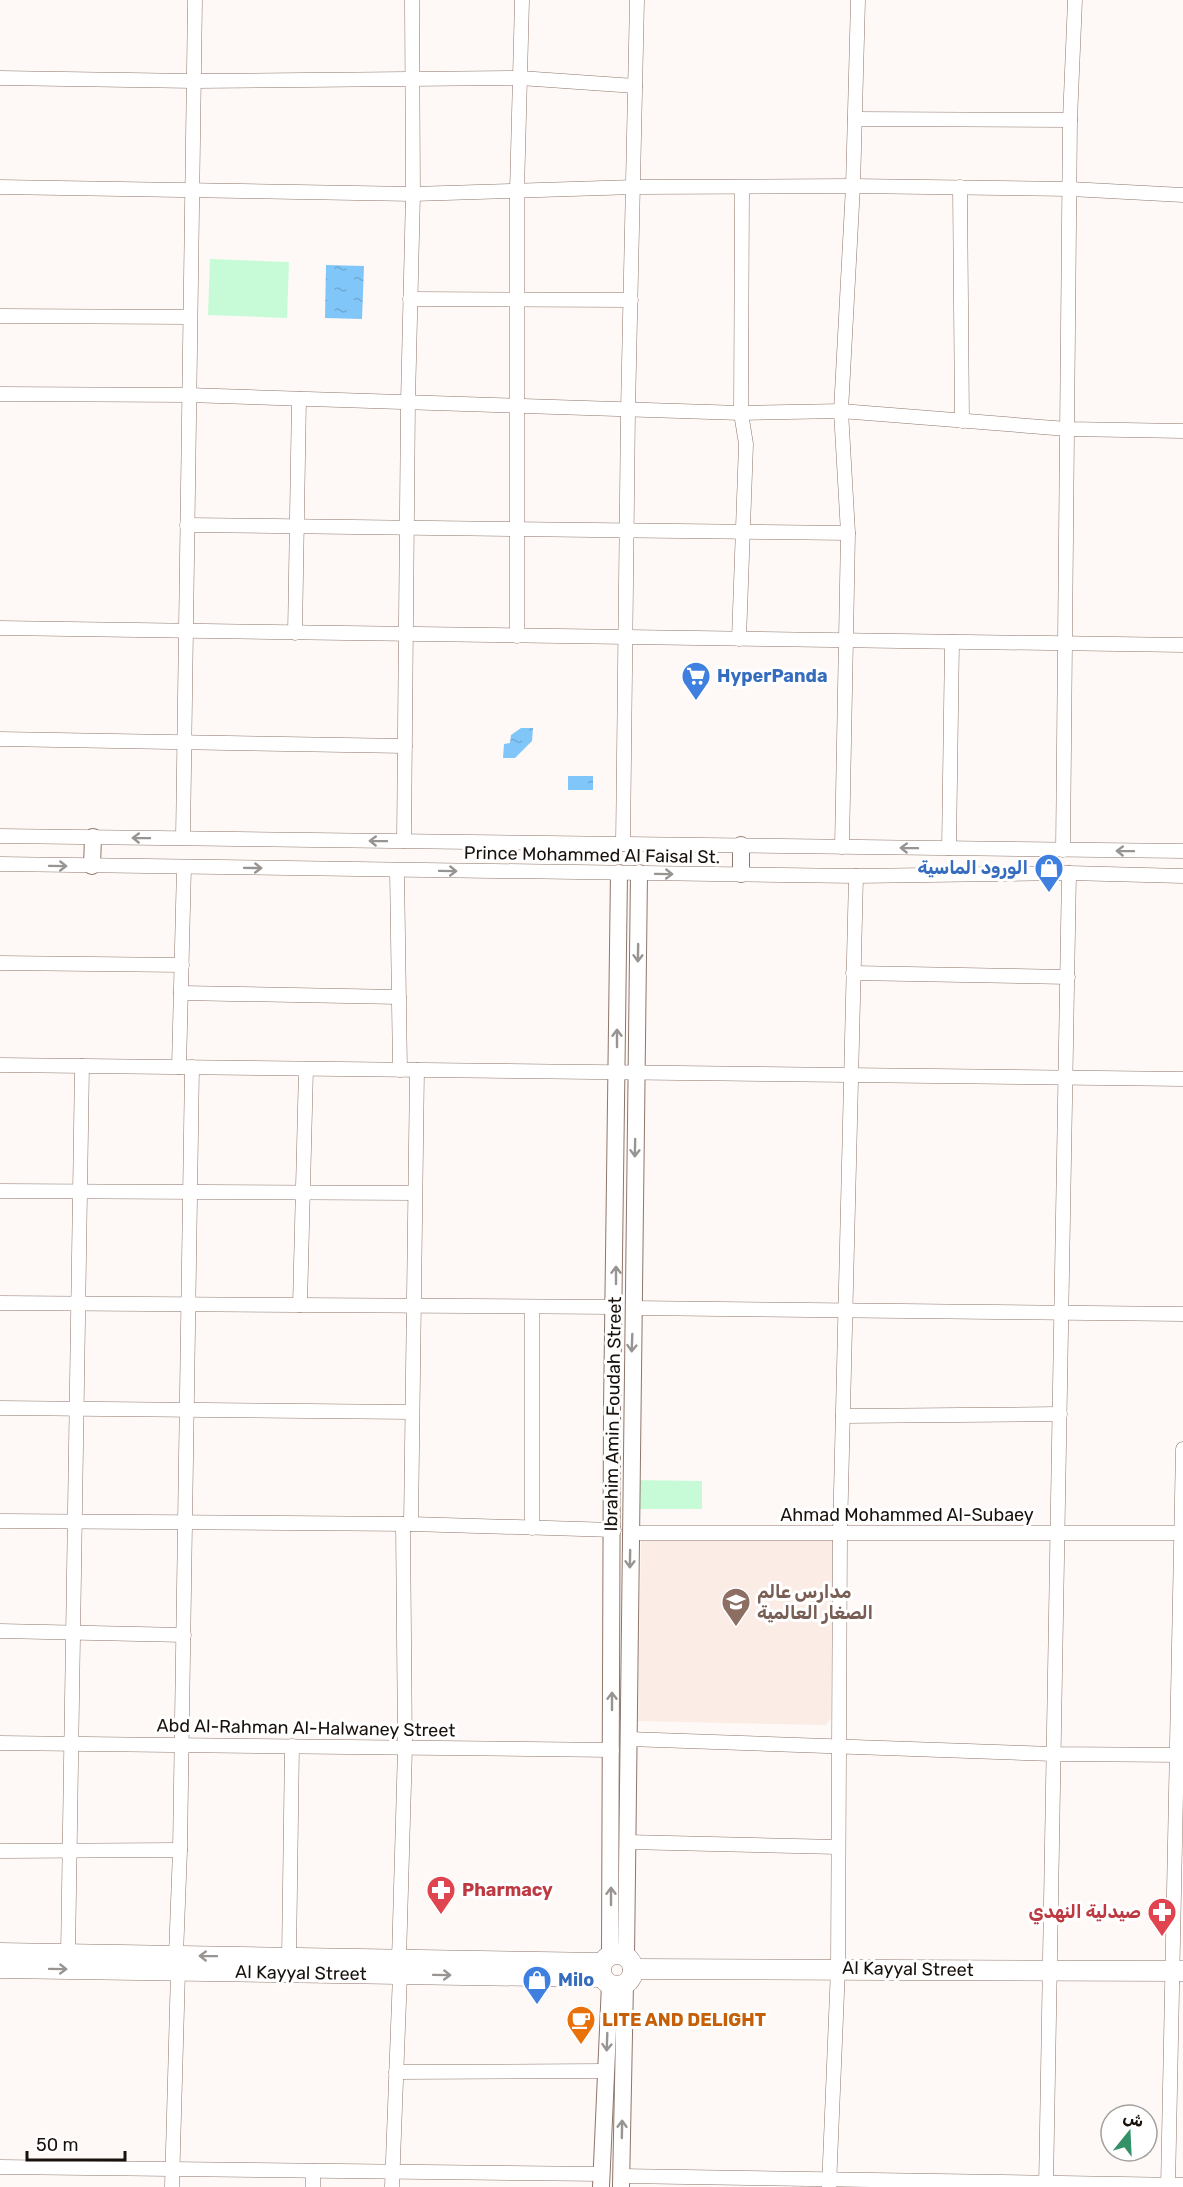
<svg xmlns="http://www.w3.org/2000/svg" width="1183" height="2187" font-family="Rubik,Cairo,sans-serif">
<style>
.built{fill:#fbede5}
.garden{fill:#c7fbd7}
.water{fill:url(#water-ripples)}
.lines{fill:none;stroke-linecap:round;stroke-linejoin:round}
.minor-casing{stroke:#8e766a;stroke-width:15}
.tertiary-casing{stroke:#8e766a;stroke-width:18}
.secondary-casing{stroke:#8e766a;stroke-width:21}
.minor{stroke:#fff;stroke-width:14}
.tertiary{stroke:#fff;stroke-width:16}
.secondary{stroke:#fff;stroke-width:20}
.oneway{stroke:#989492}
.labels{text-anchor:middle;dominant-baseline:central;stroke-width:6;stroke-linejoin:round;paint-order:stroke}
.shop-label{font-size:18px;font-weight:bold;fill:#366cbe;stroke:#fff;text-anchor:start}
.street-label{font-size:18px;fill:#19110c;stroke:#fff}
.education-label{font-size:18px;font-weight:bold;fill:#785e54;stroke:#fff;text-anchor:start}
.health-label{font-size:18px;font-weight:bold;fill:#be3a42;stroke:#fff;text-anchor:start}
.food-label{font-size:18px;font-weight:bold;fill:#c56008;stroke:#fff;text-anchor:start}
</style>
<defs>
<pattern id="water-ripples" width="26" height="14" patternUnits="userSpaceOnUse" patternTransform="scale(1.5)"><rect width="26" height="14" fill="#80c6f9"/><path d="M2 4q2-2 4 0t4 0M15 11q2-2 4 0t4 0" fill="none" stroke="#6ea9d4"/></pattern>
</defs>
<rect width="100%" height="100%" fill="#fef9f6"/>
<polygon class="built" points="641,1535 834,1539 831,1718 826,1725 638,1721"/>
<g class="garden">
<polygon points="210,259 289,262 287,318 208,315"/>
<polygon points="633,1480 702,1481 702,1509 633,1509"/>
</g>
<g class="water">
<polygon points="326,265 364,266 362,319 325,318"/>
<polygon points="521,728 533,728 532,741 515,758 503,758 504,744 510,743 511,735"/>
<rect x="568" y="776" width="25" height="14"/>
</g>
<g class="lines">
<g class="minor-casing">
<g id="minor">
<polyline points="0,78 194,81 520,78 635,86"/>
<polyline points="855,119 1070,120"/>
<polyline points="0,187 413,194 635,187 853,186 1070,189 1183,195"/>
<polyline points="960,187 962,421"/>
<polyline points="410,299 631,300"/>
<polyline points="0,316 190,317"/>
<polyline points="0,394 188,395 741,413 841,411 1067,429 1183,431"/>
<polyline points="187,525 848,533"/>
<polyline points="0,628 1183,645"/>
<polyline points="295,633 299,399"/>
<polyline points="517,636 517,191 522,0"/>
<polyline points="739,639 746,444 741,413 742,188"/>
<polyline points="0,739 405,746"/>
<polyline points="0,836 1183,851"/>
<polyline points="183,838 195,0"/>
<polyline points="404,841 408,401 413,194 412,0"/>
<polyline points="623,844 628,410 637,0"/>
<polyline points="842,847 848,533 841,411 853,186 858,0"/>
<polyline points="949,848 952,642"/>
<polyline points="1063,850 1070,120 1075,0"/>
<polyline points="0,864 856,876 1069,873 1183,876"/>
<polyline points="397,870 400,1070"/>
<polyline points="0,963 182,965"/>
<polyline points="853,973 1068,977"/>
<polyline points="181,993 399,997"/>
<polyline points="0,1065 1183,1079"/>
<polyline points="179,1067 184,867"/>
<polyline points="0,1191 415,1193"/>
<polyline points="0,1303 615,1307"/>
<polyline points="300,1305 306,1069"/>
<polyline points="532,1307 532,1528"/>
<polyline points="633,1308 1183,1314"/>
<polyline points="0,1408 412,1412"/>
<polyline points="843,1416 1060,1414"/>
<polyline points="0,1521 411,1524 614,1530"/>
<polyline points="411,1524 417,1070"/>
<polyline points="631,1533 1183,1533"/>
<polyline points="0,1631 184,1635"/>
<polyline points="628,1739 1054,1754 1183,1755"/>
<polyline points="0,1743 612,1750"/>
<polyline points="627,1842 838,1847"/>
<polyline points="0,1851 180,1850"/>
<polyline points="68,1954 82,1066"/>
<polyline points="176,1955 180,1850 192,1067"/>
<polyline points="289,1957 292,1746"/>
<polyline points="399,1959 405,1748 403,1524"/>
<polyline points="396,2072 606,2071"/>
<polyline points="0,2167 602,2174"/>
<polyline points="621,2176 1183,2185"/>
<polyline points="172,2187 178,1971"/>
<polyline points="313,2187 313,2171"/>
<polyline points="392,2187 400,1974"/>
<polyline points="829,2187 838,1968 840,1533 856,876"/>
<polyline points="1046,2187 1069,873"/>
<polyline points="1168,2187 1183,1449"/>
</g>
</g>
<g class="tertiary-casing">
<g id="tertiary">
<polyline points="92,866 93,837"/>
<polyline points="741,874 741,845"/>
<polyline points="610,1955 612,1409 619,873"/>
<polyline points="626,1956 639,873"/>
<polyline points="601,2187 610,1984"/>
<polyline points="621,2187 625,1983"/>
</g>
</g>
<g class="secondary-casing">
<g id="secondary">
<polyline points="0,1953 602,1963"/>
<circle cx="617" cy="1970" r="16"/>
<polyline points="0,1968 602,1977"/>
<polyline points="633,1969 1183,1971"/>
</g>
</g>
<use href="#minor" class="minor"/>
<use href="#tertiary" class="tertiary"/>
<use href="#secondary" class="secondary"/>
</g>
<defs><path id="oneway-shaft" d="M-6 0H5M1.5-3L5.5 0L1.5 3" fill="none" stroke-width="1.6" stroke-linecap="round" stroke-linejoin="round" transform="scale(1.5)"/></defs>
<g class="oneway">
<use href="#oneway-shaft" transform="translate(141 838) rotate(-179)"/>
<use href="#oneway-shaft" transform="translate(378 841) rotate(-179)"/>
<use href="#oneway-shaft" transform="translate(909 848) rotate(-179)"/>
<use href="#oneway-shaft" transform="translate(1125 851) rotate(-179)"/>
<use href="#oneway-shaft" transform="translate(58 866) rotate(1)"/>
<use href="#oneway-shaft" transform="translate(253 868) rotate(1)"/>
<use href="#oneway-shaft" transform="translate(448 871) rotate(1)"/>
<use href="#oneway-shaft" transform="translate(664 874) rotate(1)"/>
<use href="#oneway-shaft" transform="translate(638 953) rotate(91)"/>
<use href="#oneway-shaft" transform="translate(617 1038) rotate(-90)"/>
<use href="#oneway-shaft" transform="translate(635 1148) rotate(91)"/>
<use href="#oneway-shaft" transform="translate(616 1275) rotate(-90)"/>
<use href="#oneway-shaft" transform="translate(632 1343) rotate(92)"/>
<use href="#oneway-shaft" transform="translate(630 1559) rotate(91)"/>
<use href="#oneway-shaft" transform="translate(612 1701) rotate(-90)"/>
<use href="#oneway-shaft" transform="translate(611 1896) rotate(-90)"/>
<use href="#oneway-shaft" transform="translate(208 1956) rotate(-179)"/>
<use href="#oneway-shaft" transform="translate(58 1969) rotate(1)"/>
<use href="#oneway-shaft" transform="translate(442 1975) rotate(1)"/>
<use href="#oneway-shaft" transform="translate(607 2042) rotate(92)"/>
<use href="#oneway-shaft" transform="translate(622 2129) rotate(-89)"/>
</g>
<defs>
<g id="supermarket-pin" transform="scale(1.5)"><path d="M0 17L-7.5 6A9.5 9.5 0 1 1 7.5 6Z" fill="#3f7fe0" stroke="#fff"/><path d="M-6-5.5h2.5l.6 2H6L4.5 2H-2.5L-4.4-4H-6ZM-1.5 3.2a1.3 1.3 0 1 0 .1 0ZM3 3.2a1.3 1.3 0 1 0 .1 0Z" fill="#fff"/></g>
<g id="shop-pin" transform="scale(1.5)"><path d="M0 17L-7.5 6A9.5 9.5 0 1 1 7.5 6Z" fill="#3f7fe0" stroke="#fff"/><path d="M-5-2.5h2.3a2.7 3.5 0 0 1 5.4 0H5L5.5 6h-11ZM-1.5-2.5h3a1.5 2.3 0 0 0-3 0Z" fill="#fff"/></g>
<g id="school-pin" transform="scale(1.5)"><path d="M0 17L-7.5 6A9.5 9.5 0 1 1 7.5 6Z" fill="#8d6e63" stroke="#fff"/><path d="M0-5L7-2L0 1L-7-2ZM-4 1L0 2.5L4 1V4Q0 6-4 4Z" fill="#fff"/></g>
<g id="pharmacy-pin" transform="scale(1.5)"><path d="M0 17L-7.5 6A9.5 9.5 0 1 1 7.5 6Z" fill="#e0444e" stroke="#fff"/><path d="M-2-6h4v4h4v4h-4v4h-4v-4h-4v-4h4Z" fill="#fff"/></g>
<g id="cafe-pin" transform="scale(1.5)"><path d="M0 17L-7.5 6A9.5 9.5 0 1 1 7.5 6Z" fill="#e8710a" stroke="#fff"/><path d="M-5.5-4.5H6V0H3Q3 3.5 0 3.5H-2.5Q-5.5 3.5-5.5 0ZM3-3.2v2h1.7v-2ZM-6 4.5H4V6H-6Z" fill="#fff"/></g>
</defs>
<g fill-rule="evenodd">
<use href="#supermarket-pin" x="696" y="676"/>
<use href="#shop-pin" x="1049" y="868"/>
<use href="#school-pin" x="736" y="1602"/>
<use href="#pharmacy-pin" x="441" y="1890"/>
<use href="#pharmacy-pin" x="1162" y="1912"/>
<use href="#shop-pin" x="537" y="1980"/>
<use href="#cafe-pin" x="581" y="2020"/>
</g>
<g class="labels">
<g class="shop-label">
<text x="717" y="676">HyperPanda</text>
<text x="1028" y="868" text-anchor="end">الورود الماسية</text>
<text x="558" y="1980">Milo</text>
</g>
<g class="street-label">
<text transform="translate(592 855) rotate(1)">Prince Mohammed Al Faisal St.</text>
<text transform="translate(613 1414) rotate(-89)">Ibrahim Amin Foudah Street</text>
<text x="907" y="1515">Ahmad Mohammed Al-Subaey</text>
<text transform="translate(306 1728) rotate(1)">Abd Al-Rahman Al-Halwaney Street</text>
<text transform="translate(908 1969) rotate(1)">Al Kayyal Street</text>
<text transform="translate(301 1973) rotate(1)">Al Kayyal Street</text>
</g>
<g class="education-label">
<text x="757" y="1592">مدارس عالم<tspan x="757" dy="21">الصغار العالمية</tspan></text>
</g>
<g class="health-label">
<text x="462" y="1890">Pharmacy</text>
<text x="1141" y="1912" text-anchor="end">صيدلية النهدي</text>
</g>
<g class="food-label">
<text x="602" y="2020">LITE AND DELIGHT</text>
</g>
</g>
<g transform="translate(1129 2133) rotate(18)"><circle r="28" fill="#ffffff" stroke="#a3a09e" stroke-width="1.5"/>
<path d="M0-4.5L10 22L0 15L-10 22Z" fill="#339067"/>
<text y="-9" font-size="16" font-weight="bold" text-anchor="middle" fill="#19110c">ش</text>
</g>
<path d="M27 2151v9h98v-9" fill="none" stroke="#19110c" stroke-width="3"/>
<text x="36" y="2151" font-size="18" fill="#19110c" stroke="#ffffff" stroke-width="4.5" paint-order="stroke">50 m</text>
</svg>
